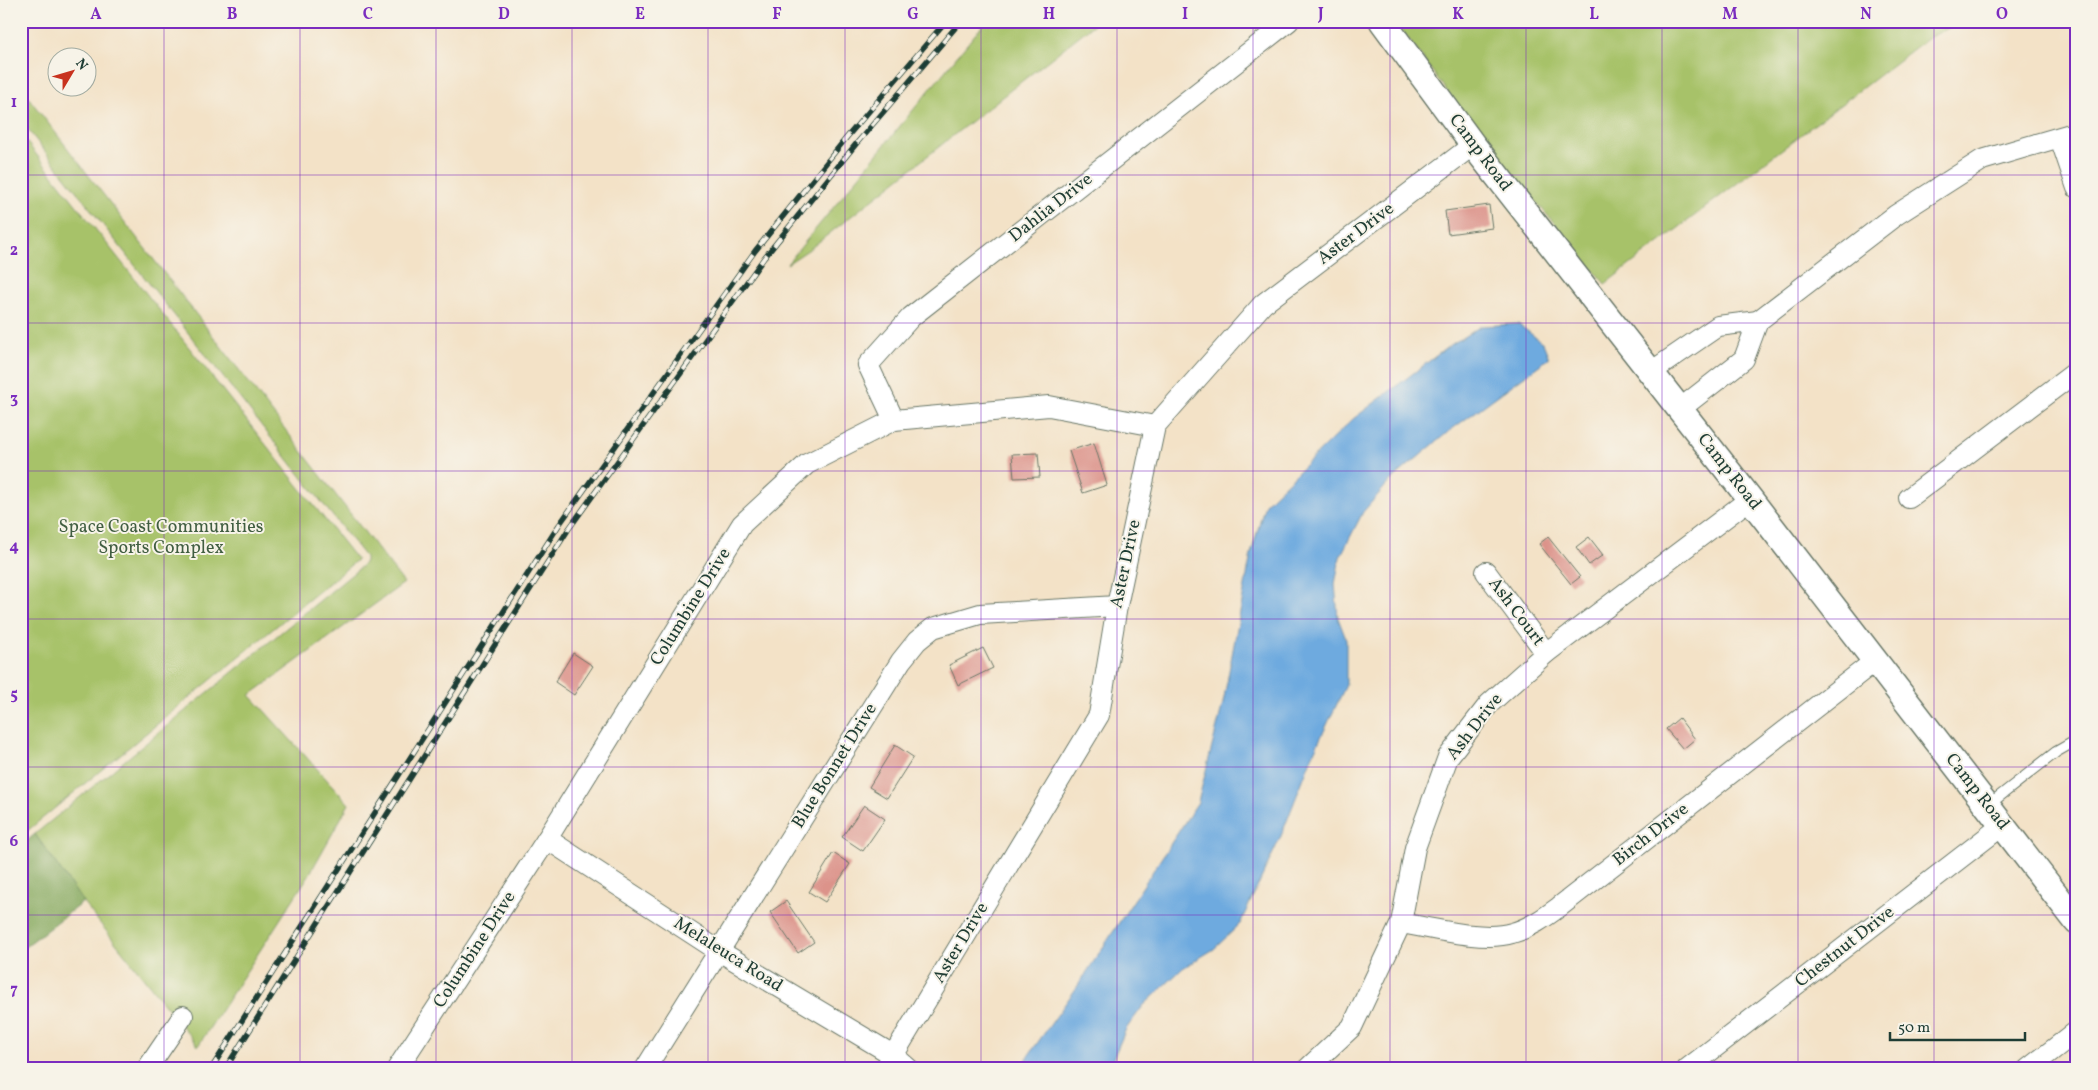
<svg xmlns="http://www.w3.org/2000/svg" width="2098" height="1090" font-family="Vollkorn,serif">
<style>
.green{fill:#a7c269;stroke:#63804e}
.forest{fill:#85a85d;stroke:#527248}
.water{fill:#6eaadf;stroke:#46748a}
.building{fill:#dc938a}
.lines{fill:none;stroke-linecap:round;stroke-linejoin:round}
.service-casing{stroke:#697767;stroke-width:12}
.minor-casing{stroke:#697767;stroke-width:22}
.tertiary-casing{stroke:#697767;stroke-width:28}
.service{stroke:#fff;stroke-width:10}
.minor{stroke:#fff;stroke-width:20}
.tertiary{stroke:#fff;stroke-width:25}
.rail-casing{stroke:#1f3d34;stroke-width:5.5}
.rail{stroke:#f7f3e8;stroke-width:4;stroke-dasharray:11;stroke-linecap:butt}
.grid{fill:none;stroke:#7b2cbf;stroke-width:1;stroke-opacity:0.55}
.labels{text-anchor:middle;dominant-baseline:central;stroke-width:4;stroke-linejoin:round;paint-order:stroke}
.street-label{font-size:18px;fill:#1f3d34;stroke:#f7f3e8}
.park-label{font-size:18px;fill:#415e41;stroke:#f7f3e8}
.neatline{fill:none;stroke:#7b2cbf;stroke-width:2}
.grid-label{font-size:16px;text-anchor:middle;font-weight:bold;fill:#7b2cbf}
</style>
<rect width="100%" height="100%" fill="#f7f3e8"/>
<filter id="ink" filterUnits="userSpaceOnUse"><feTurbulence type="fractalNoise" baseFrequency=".02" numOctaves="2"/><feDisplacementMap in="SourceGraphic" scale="10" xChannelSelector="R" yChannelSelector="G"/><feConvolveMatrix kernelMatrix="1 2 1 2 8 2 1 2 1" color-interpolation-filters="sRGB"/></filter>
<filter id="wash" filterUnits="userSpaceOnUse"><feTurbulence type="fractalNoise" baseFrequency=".0096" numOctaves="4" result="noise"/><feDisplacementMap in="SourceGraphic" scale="20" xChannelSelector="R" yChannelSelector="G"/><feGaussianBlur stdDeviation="1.12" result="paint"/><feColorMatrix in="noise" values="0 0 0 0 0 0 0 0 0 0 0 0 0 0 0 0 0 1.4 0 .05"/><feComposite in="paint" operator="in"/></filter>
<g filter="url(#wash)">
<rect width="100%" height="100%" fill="#f3e2c7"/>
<g class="green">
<polygon points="986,21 1098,21 811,248 787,264"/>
<polygon points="1395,21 1963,21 1928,38 1605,284 1471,124"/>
<polygon points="21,88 404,583 250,695 349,804 309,875 198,1046 83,902 35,834 362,566 365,561 365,557 21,121"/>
<polygon points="21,135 357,560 21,836"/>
</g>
<polygon class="forest" points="35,834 83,902 21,950 21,846"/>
<polygon class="water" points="1518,324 1543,343 1549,358 1448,432 1390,481 1363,512 1340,557 1335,584 1338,618 1346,639 1346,685 1313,754 1281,836 1240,924 1214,949 1183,968 1143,1006 1126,1029 1114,1056 1111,1069 1019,1069 1077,987 1198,802 1223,703 1251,554 1265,504 1353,419 1449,346 1481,326"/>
<g id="blocks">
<g class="building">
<polygon points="1489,205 1492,228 1448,234 1445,211"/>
<polygon points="1094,443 1107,485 1083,493 1069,451"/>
<polygon points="1038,453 1040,477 1014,478 1012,454"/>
<polygon points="1548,537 1580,577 1571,584 1539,544"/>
<polygon points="1589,537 1603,555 1589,565 1576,547"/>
<polygon points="983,648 993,668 958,685 949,665"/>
<polygon points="573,653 593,666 574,695 555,682"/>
<polygon points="1679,718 1695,739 1683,749 1666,729"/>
<polygon points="895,745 913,757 887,798 869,787"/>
<polygon points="864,805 885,819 863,851 842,837"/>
<polygon points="833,853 850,864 825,902 809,892"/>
<polygon points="786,901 814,942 798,953 770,912"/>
</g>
</g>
</g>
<g filter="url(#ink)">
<use href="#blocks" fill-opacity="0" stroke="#697767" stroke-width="1"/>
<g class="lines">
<g class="service-casing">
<polyline id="service" points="1987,806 2056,752 2077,740"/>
</g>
<g class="minor-casing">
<g id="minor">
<polyline points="2060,138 2077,188"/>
<polyline points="1758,321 1896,215 1982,160 2077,132"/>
<polyline points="1651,372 1718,326 1758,321 1744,359 1680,409"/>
<polyline points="894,420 868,365 911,317 1289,21"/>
<polyline points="1909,498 2077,371"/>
<polyline points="1486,572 1546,653"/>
<polyline points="547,839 719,951 893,1055 909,1069"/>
<path d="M1401 923C1431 928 1484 942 1512 933 1530 928 1544 918 1559 907L1875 661"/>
<polyline points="147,1069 183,1016"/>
<polyline points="397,1069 547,839 742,524 807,464 894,420 1049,406 1155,426"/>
<polyline points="645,1069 901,661 917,641 933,628 980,614 1117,606"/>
<polyline points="885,1069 1099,715 1117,606 1155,426 1263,304 1473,145"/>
<polyline points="1307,1069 1352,1027 1401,923 1415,848 1448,757 1489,704 1546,653 1750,499"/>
<polyline points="1687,1069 2003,825"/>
<polyline points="2028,1069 2077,1031"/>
</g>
</g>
<g class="tertiary-casing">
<polyline id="tertiary" points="1382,21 1473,145 1750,499 2077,922"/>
</g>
<use href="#service" class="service"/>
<use href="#minor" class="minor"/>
<use href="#tertiary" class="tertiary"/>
<g class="rail-casing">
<g id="rail">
<polyline points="211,1069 559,525 755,251 847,137 946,21"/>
<polyline points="225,1069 568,530 764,258 856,144 961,21"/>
</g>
</g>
<use href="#rail" class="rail"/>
</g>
</g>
<path class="grid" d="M164 21V1069M300 21V1069M436 21V1069M572 21V1069M708 21V1069M845 21V1069M981 21V1069M1117 21V1069M1253 21V1069M1390 21V1069M1526 21V1069M1662 21V1069M1798 21V1069M1934 21V1069M21 175H2077M21 323H2077M21 471H2077M21 619H2077M21 767H2077M21 915H2077"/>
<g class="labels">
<g class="street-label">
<text transform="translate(1480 153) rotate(53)">Camp Road</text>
<text transform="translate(1051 208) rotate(-38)">Dahlia Drive</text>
<text transform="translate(1356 234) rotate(-37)">Aster Drive</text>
<text transform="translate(1729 472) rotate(52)">Camp Road</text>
<text transform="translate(1126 564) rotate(-78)">Aster Drive</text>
<text transform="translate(691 607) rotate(-58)">Columbine Drive</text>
<text transform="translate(1516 612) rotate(53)">Ash Court</text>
<text transform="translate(1475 727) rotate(-52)">Ash Drive</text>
<text transform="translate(835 766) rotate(-58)">Blue Bonnet Drive</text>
<text transform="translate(1977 792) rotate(52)">Camp Road</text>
<text transform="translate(1651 835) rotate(-38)">Birch Drive</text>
<text transform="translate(961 943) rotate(-59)">Aster Drive</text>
<text transform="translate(1845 947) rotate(-38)">Chestnut Drive</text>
<text transform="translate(475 950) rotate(-57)">Columbine Drive</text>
<text transform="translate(728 955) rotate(32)">Melaleuca Road</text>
</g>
<g class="park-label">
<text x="161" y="527">Space Coast Communities<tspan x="161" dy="21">Sports Complex</tspan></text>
</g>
</g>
<rect width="2098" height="1090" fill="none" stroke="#f7f3e8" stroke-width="55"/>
<g transform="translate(72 72) rotate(52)"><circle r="24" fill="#f7f3e8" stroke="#a1aaa0"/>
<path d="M0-4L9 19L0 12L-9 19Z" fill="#c8321e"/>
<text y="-8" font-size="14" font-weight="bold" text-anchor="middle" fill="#1f3d34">N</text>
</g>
<path d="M1890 1032v8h135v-8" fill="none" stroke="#1f3d34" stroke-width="2.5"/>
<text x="1898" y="1032" font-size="15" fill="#1f3d34" stroke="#f7f3e8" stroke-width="4" paint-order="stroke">50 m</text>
<rect x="28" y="28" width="2042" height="1034" class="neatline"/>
<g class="grid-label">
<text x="96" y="19">A</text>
<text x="232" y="19">B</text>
<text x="368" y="19">C</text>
<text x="504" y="19">D</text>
<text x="640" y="19">E</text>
<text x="777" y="19">F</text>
<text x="913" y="19">G</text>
<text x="1049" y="19">H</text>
<text x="1185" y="19">I</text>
<text x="1321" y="19">J</text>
<text x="1458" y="19">K</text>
<text x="1594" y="19">L</text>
<text x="1730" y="19">M</text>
<text x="1866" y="19">N</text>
<text x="2002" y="19">O</text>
<text x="14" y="107">1</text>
<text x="14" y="255">2</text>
<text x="14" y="403">3</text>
<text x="14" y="551">4</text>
<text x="14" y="699">5</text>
<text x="14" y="846">6</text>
<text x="14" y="994">7</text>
</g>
</svg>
